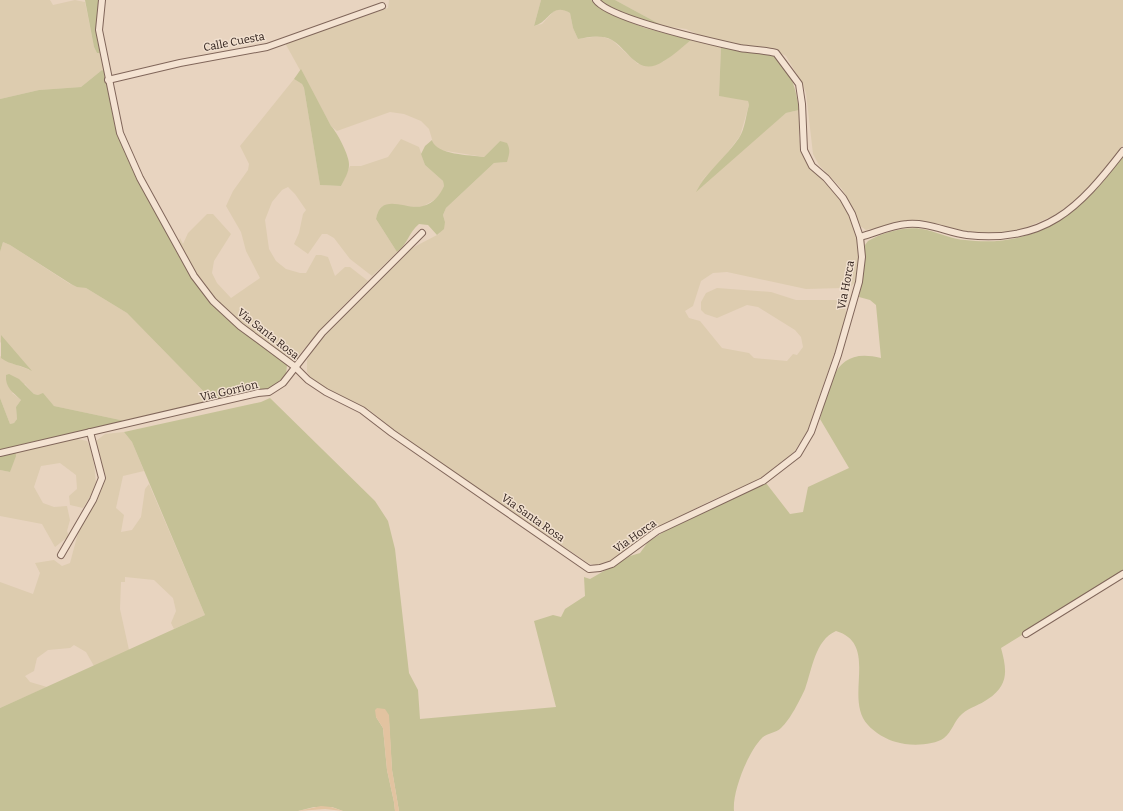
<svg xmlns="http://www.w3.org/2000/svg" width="1123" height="811" font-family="Bitter,serif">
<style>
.farmland{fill:#ddccaf}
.green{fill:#c5c196}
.sand{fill:#e2c3a0}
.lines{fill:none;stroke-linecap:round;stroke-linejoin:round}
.minor-casing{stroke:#80665a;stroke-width:8}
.minor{stroke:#f4e3d2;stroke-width:6}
.labels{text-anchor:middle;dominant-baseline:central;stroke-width:3;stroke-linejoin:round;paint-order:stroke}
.street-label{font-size:11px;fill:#31221d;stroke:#f1e0cf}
</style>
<rect width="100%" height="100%" fill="#e8d4c0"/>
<g class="farmland">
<polygon points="0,0 50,0 53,5 75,0 85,2 94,47 97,53 100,53 104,71 102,70 81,87 39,90 0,99"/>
<polygon points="389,0 541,0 534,26 542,24 555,10 562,9 570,13 573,28 578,39 600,36 612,40 638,64 663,62 691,40 721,47 719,96 744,99 748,101 749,105 740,136 719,164 701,181 786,113 799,110 799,138 806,162 844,204 857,232 859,262 857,281 851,286 843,288 806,289 727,272 713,273 701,281 693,306 685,311 689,318 700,321 722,348 749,353 754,358 787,361 793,354 797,355 803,347 801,337 795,330 758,307 747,305 717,318 705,314 701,310 701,302 706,293 717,288 771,292 796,300 839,300 845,308 847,316 808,430 794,452 758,480 708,502 669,522 645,536 610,562 600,565 594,565 588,563 408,441 368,409 346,399 322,386 311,378 307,372 307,360 316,346 348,310 412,248 439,234 445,222 443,215 446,208 494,163 507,162 500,141 484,157 440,150 434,146 429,129 421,121 404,114 390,112 337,131 331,126 285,43 388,8"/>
<polygon points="615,0 1123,0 1123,145 1086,191 1071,204 1053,216 1020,230 1003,233 981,233 954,230 923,221 910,221 866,230 860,226 854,211 842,189 819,165 813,154 806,93 802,83 786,56 773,49 744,46 704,37 686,29 663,26"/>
<polygon points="294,79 302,84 304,88 320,185 341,186 350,166 361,166 388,157 401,139 419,147 425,165 443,181 444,186 439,197 422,207 383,206 378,212 376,219 397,252 372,276 350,259 334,238 327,234 322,234 308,254 294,244 299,233 303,214 306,210 295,194 288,187 282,190 272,202 265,220 269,249 276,261 286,269 300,273 306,273 316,255 321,255 328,257 335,276 345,267 350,267 368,281 332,317 296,358 291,360 287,359 224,309 201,282 178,244 180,238 183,244 188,233 207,214 213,214 231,234 214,261 212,273 217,283 231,298 260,278 246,251 241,232 226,206 233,191 248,170 249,164 240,146"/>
<polygon points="3,242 10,245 70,284 86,288 127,313 213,401 211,403 125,421 54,406 43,394 38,395 34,394 25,384 12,393 21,400 16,407 17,419 14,423 10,424 0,398 0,356 11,363 30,370 0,342 0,252"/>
<polygon points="124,432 132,442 144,471 123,476 116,508 124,515 121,532 132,530 141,517 145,489 149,484 205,615 174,629 171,623 176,611 173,598 154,580 125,577 125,582 121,582 120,609 129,650 94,666 86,652 74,645 70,648 48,650 37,658 34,671 25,676 30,682 47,687 0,708 0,582 33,594 40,573 35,563 54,560 62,566 70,563 78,533 98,497 106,478 96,441 105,434"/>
<polygon points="73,438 87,441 91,450 94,464 96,483 94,490 83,508 70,505 69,496 77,489 76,475 60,463 41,466 34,487 43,503 54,507 67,506 70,520 67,531 69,536 55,547 42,524 0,516 0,470 10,472 15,452"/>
</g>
<g class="green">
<polygon points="85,0 99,0 97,39 100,53 97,53 94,47"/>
<path d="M541 0H591L612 15 645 28 691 40C682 47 674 55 664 61 638 78 630 51 612 40 601 34 589 37 578 39L573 28 570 13C551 2 550 22 534 26Z"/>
<path d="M599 0H615L663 26C646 22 609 12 599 0Z"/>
<path d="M721 47C737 50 757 50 773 56 790 63 797 93 799 110L786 113 696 192C706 172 726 157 739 138 745 129 746 115 749 105L748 101 719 96Z"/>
<path d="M301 69 331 126C337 132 350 157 349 165 349 172 344 180 341 186L320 185 304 88 302 84 294 79Z"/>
<polygon points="102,70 104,71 115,127 120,140 176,251 193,279 223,314 234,324 287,365 286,375 270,389 213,401 127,313 86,288 77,287 71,284 10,245 3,242 0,252 0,99 39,90 81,87"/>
<path d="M432 140C436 155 470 155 484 157L500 141 507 143C511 150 509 155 507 162L494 163 446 208 443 215 445 222 444 229 437 235 428 225 419 224C409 232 407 245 397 252L376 219C381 191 407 211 423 206 434 203 440 195 444 186L443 181 425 165 421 154 425 146Z"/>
<path d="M1123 155V572L1001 648C1007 670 1009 685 988 699 980 705 970 707 962 714 954 721 952 732 944 738 933 746 908 746 896 742 887 740 874 732 868 725 843 699 880 644 836 631 815 640 812 670 805 689 800 700 790 720 781 728 776 733 767 733 762 738 748 752 732 792 734 811H399L392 770 389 721 376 717 383 728 387 770 394 802 395 811H343L332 807H314L298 811H0V708L205 615 132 442 124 432 261 402 270 398 375 501 388 521 395 549 409 673 418 690 420 719 556 707 534 621 553 615 561 617 565 609 585 596 584 577 590 579 630 556 640 553 648 542 665 531 766 483 790 514 803 512 808 487 849 468 820 419C830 383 834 346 881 358L876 305 870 300 859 297 863 276 865 245 868 241C884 232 908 225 927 230 939 233 952 239 965 240 1036 249 1085 212 1123 155Z"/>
<path d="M1 335 32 371C22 365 10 365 1 358Z"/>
<path d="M9 374 19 379 34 394 38 395 43 393 54 406 125 421 19 445 15 449 16 456 10 472 0 470V398L10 424 14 423 17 419 16 407 21 400C13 392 5 388 6 375Z"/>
</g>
<g class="sand">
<polygon points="377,708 385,709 389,715 392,770 399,811 395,811 394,802 387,770 383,728 376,717 375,710"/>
<polygon points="321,806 331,807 343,811 325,809 298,811"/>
</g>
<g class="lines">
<g class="minor-casing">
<g id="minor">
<path d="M102 0 99 30 120 133 140 178 194 276 213 301 240 326 294 366 308 380 326 392 362 410 392 433 589 569 600 568 612 564 657 531 763 481 798 454 811 432 838 355 859 282 862 257 860 237 852 214 843 198 826 178 812 166 804 150 802 104 799 84 776 53C764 50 752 50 740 48 713 42 609 19 596 0"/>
<polyline points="108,80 180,63 267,47 382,6"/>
<path d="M860 237C875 233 892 225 907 224 927 222 947 232 967 235 1045 244 1079 208 1123 151"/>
<polyline points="0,453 258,393 269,392 283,383 322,333 422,233"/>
<polyline points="61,555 93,500 102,478 90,432"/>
<polyline points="1026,634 1123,574"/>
</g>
</g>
<use href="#minor" class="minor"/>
</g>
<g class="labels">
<g class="street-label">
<text transform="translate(234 42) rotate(-11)">Calle Cuesta</text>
<text transform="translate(846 285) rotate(-79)">Via Horca</text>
<text transform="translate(268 334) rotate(38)">Via Santa Rosa</text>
<text transform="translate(229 391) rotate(-13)">Via Gorrion</text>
<text transform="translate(533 518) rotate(35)">Via Santa Rosa</text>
<text transform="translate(635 536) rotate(-35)">Via Horca</text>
</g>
</g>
</svg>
